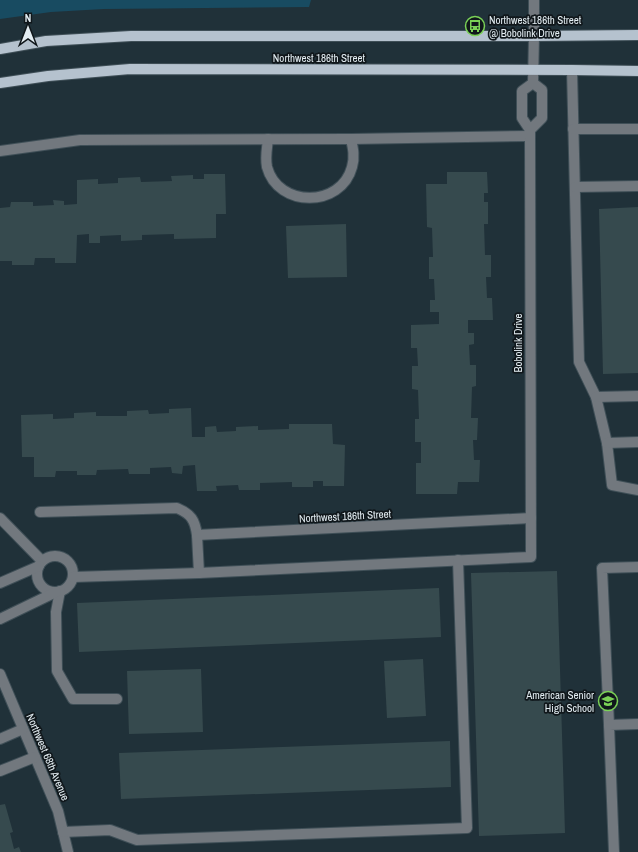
<svg xmlns="http://www.w3.org/2000/svg" width="638" height="852" font-family="'Archivo Narrow',sans-serif">
<style>
.green{fill:#184b61}
.building{fill:#364a4e}
.lines{fill:none;stroke-linecap:round;stroke-linejoin:round}
.minor-casing{stroke:#3f4f57;stroke-width:12}
.major-casing{stroke:#3f4f57;stroke-width:12}
.minor{stroke:#72787e;stroke-width:10}
.major{stroke:#b5c2ce;stroke-width:10}
.labels{text-anchor:middle;dominant-baseline:central;stroke-width:3.5;stroke-linejoin:round;paint-order:stroke}
.poi-label{font-size:11px;fill:#e3edf2;stroke:#10171b;text-anchor:start}
.street-label{font-size:11px;fill:#e3edf2;stroke:#10171b}
</style>
<rect width="100%" height="100%" fill="#203139"/>
<polygon class="green" points="0,0 311,0 309,7 104,9 51,12 0,19"/>
<g class="building">
<polygon points="447,172 487,172 488,193 484,193 484,202 488,202 488,224 484,224 485,255 491,255 491,277 486,277 487,298 492,298 493,320 468,320 468,333 474,333 474,344 469,345 470,365 476,365 476,386 472,387 471,418 478,418 477,440 473,440 474,460 480,460 479,482 458,482 457,494 416,494 416,463 421,463 421,442 415,442 415,419 419,419 418,390 412,389 412,366 418,366 417,348 411,348 411,325 439,324 439,312 430,312 430,300 435,300 434,279 429,279 429,257 433,257 432,228 427,227 426,184 447,184"/>
<polygon points="204,174 225,174 226,214 216,214 216,238 174,239 174,234 142,235 142,240 121,241 121,235 100,236 100,243 89,243 89,234 77,235 76,263 55,263 55,258 35,258 34,265 12,265 12,261 0,261 0,208 10,207 11,202 33,202 33,206 54,205 53,200 64,201 64,205 77,204 77,180 98,179 98,184 118,183 118,178 140,177 141,182 172,181 171,176 193,175 193,179 204,179"/>
<polygon points="638,207 638,373 603,374 599,209"/>
<polygon points="346,224 347,277 288,278 286,226"/>
<polygon points="191,408 192,437 205,437 205,427 216,426 217,432 236,431 236,427 258,426 258,430 289,429 289,424 332,424 333,444 345,445 344,486 323,486 323,481 313,481 313,487 292,487 292,482 260,483 260,490 239,490 238,485 216,486 217,491 197,491 195,465 183,466 182,474 172,473 171,467 150,468 150,474 129,474 128,469 97,470 96,475 77,475 77,471 56,471 55,477 34,477 34,457 22,457 21,415 53,414 53,419 74,418 74,413 96,412 96,416 127,416 127,411 148,410 149,414 169,413 169,409"/>
<polygon points="557,571 565,833 479,836 471,573"/>
<polygon points="439,588 441,637 79,652 77,603"/>
<polygon points="423,659 426,716 387,718 384,661"/>
<polygon points="201,669 203,732 129,734 127,671"/>
<polygon points="450,741 451,787 121,799 119,753"/>
<polygon points="5,804 13,832 10,833 14,849 19,847 21,852 0,852 0,805"/>
</g>
<g class="lines">
<g class="minor-casing">
<g id="minor">
<polyline points="572,70 579,362 596,397 607,443 612,485 638,490"/>
<polyline points="573,129 638,129"/>
<polyline points="530,130 522,118 522,91 533,83"/>
<path d="M268 139C267 149 265 157 267 167 278 208 341 208 352 167 355 157 353 148 351 139"/>
<polyline points="0,151 80,140 351,139 530,136"/>
<polyline points="575,187 638,186"/>
<polyline points="596,397 638,396"/>
<polyline points="607,443 638,442"/>
<path d="M40 512 177 508C191 514 195 520 197 535"/>
<polyline points="0,518 42,561"/>
<circle cx="55" cy="574" r="18"/>
<polyline points="199,573 197,535 531,518"/>
<polyline points="73,577 199,573 531,557 530,136 530,130 542,118 542,90 533,83 534,36 534,0"/>
<polyline points="0,583 39,566"/>
<polyline points="60,591 56,612 57,671 73,699 117,699"/>
<polyline points="0,619 56,592"/>
<polyline points="0,674 58,811 68,852"/>
<polyline points="609,725 602,568 638,567"/>
<polyline points="0,739 23,729"/>
<polyline points="0,771 35,757"/>
<polyline points="63,832 110,830 137,840 467,828 458,560"/>
<polyline points="614,852 609,725 638,724"/>
</g>
</g>
<g class="major-casing">
<g id="major">
<polyline points="0,49 46,41 131,36 534,36 638,35"/>
<polyline points="0,83 48,76 130,69 572,70 638,71"/>
</g>
</g>
<use href="#minor" class="minor"/>
<use href="#major" class="major"/>
</g>
<defs>
<g id="bus-ring" transform="scale(1)"><circle r="9.5" fill="#10171b" stroke="#7ad156" stroke-width="1.5"/><path d="M-5-6H5V4H4V6H2V4H-2V6H-4V4H-5ZM-3.5-4V0h7V-4ZM-3.5 1.2v1.5H-2V1.2ZM2 1.2v1.5H3.5V1.2Z" fill="#7ad156"/></g>
<g id="school-ring" transform="scale(1)"><circle r="9.5" fill="#10171b" stroke="#7ad156" stroke-width="1.5"/><path d="M0-5L7-2L0 1L-7-2ZM-4 1L0 2.5L4 1V4Q0 6-4 4Z" fill="#7ad156"/></g>
</defs>
<g fill-rule="evenodd">
<use href="#bus-ring" x="475" y="26"/>
<use href="#school-ring" x="608" y="701"/>
</g>
<g class="labels">
<g class="poi-label">
<text x="489" y="20">Northwest 186th Street<tspan x="489" dy="13">@ Bobolink Drive</tspan></text>
<text x="594" y="695" text-anchor="end">American Senior<tspan x="594" dy="13">High School</tspan></text>
</g>
<g class="street-label">
<text x="319" y="58">Northwest 186th Street</text>
<text transform="translate(518 343) rotate(-90)">Bobolink Drive</text>
<text transform="translate(345 516) rotate(-3)">Northwest 186th Street</text>
<text transform="translate(48 757) rotate(67)">Northwest 68th Avenue</text>
</g>
</g>
<g transform="translate(28 28)" stroke="#10171b" stroke-width="3" paint-order="stroke">
<path d="M0-3L7 15L0 10L-7 15Z" fill="#e3edf2"/>
<text y="-6" font-size="11" font-weight="bold" text-anchor="middle" fill="#e3edf2">N</text>
</g>
</svg>
